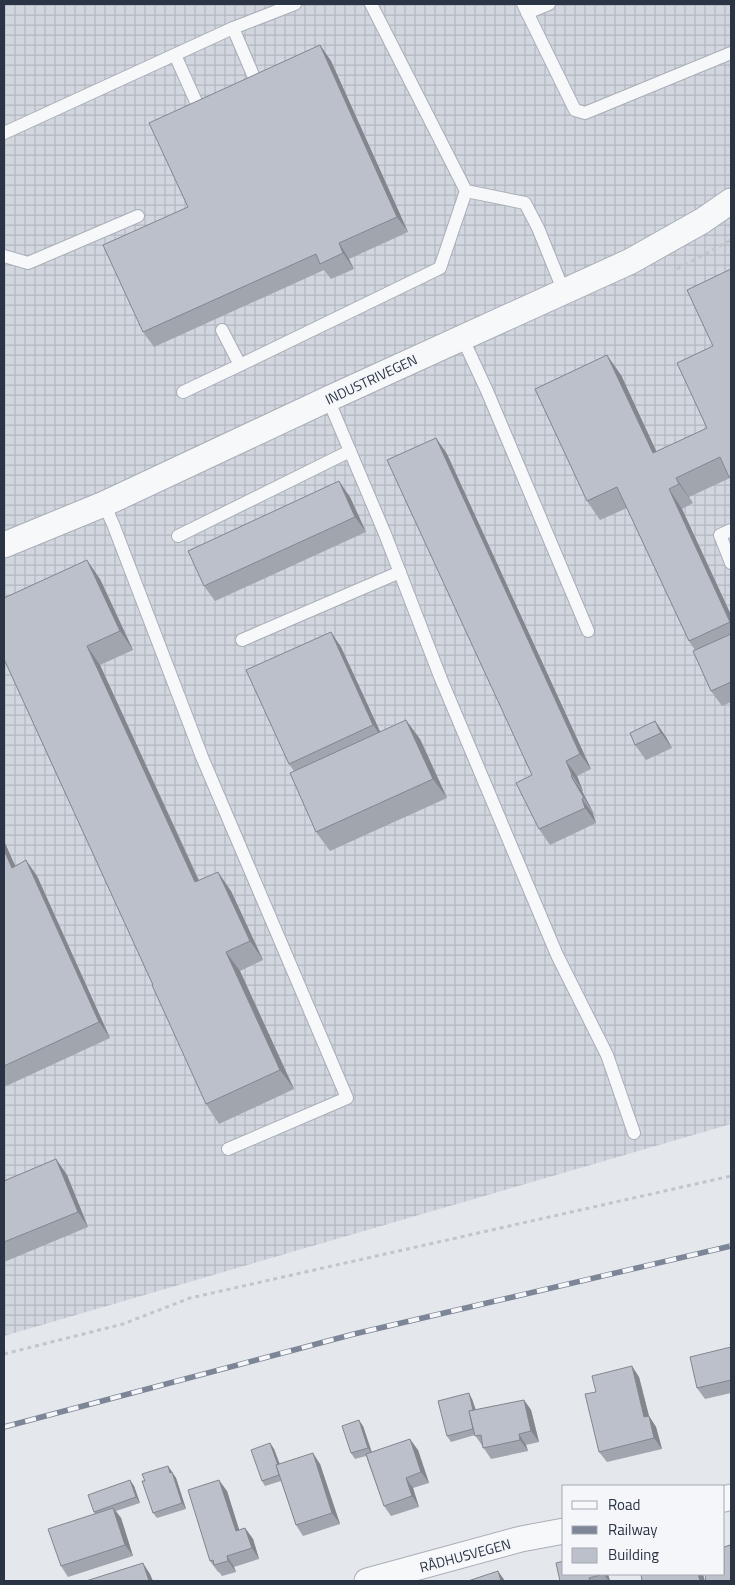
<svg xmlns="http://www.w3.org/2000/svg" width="735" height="1585" font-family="'Titillium Web',sans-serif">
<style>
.industrial{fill:url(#industrial-grid)}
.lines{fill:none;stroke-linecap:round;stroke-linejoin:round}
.lane-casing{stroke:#a9aeb7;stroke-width:14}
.street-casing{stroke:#a9aeb7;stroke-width:27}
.path{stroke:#c2c5cb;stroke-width:3;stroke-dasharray:4 4;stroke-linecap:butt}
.lane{stroke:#f7f8fa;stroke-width:12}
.street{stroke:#f7f8fa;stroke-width:25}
.rail-casing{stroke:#7d8696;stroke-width:5.5}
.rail{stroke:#f4f6f9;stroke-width:4;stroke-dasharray:11;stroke-linecap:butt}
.wall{fill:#a1a5ae}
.shaded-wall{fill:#83868d}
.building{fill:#bbc0ca;stroke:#83868d}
.labels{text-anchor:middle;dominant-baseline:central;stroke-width:4;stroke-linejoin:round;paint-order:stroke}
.street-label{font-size:14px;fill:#2b3445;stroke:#f4f6f9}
</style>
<defs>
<pattern id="industrial-grid" width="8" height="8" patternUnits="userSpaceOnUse" patternTransform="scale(1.25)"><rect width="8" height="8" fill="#d2d6de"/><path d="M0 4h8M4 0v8" fill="none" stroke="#b4b8c0"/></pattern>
</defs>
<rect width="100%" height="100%" fill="#e4e7ec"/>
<polygon class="industrial" points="4,4 731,4 731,1124 4,1336"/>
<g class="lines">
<g class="lane-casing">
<g id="lane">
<polyline points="371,4 466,191 525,203 538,228 564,292"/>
<polyline points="523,4 575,110 585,113 731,53"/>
<polyline points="527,13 549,4"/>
<polyline points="233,28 259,89"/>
<polyline points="175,55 202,115"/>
<polyline points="4,133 233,28 295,4"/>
<polyline points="4,256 28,263 138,216"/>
<polyline points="222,330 240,365"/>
<polyline points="462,337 487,391 588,631"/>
<polyline points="183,392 240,365 440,268 466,191"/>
<polyline points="328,399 385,534 441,679 557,955 607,1055 634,1133"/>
<polyline points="104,504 113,524 202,757 347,1098 228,1149"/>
<polyline points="731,530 720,535 731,563"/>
<polyline points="178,536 350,451"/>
<polyline points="242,640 400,572"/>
</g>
</g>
<g class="street-casing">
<g id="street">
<polyline points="4,545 104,504 328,399 631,261 702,221 731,201"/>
<polyline points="724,1499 731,1497"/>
<polyline points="367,1581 521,1539 564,1531"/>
</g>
</g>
<g class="path">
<polyline points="677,269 731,240"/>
<polyline points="4,1354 123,1324 190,1298 731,1176"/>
</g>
<use href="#lane" class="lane"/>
<use href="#street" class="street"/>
<g class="rail-casing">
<polyline id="rail" points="4,1427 354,1334 731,1246"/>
</g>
<use href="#rail" class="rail"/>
</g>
<g class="wall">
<polygon points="320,45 331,61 408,232 349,259 354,269 331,279 324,270 154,347 143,332 188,207"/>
<polygon points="731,269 731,480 730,478 689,497 693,503 682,509 731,615 731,702 722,706 711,691 695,650 689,641 627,508 600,520 587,501 621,375 656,452 707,428 713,346"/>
<polygon points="436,438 447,454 591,769 577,776 583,791 582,791 594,814 593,814 596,823 550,845 539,829 532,775"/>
<polygon points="350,497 366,532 215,601 204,586"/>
<polygon points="100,579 133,650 100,665 199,880 231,891 263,960 240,971 294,1089 219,1124 206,1104 153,985 4,659"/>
<polygon points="341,647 380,732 420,739 447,798 330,851 316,832 294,771 289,764"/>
<polygon points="655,721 666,737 672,748 646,760 635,745"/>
<polygon points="4,841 15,866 37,876 110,1038 4,1087"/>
<polygon points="56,1159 67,1175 88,1227 4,1262 4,1181"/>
<polygon points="731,1343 731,1393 705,1399 697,1388 731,1347"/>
<polygon points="639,1377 649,1416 656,1427 662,1449 607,1462 599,1452"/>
<polygon points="472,1399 476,1410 524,1400 531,1410 539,1442 526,1445 528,1451 491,1459 475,1435 451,1442 447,1436"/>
<polygon points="363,1426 372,1452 418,1450 429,1483 413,1488 419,1507 391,1516 384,1506 366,1456 355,1459 351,1453"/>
<polygon points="270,1443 274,1449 280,1464 320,1464 340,1524 303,1536 296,1525 281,1481 265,1486 262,1481"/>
<polygon points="168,1466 176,1478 186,1509 157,1518 153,1513 145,1481"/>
<polygon points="130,1480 134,1486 140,1503 116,1511 121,1518 133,1556 68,1577 61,1566 95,1514 94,1512"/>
<polygon points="227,1491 239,1530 245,1528 253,1539 259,1559 234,1567 236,1572 222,1576 219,1572 218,1572 210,1561"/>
<polygon points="564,1574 608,1574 610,1581 560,1581"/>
</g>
<g class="shaded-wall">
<polygon points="320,45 331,61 408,232 397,217"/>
<polygon points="339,243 349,259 354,269 343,253"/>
<polygon points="607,355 621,375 666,472 653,453"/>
<polygon points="436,438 447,454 591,769 580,754"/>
<polygon points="676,478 689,497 693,503 679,484"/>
<polygon points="339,481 350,497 366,532 355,517"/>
<polygon points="669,489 682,509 731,615 731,624"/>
<polygon points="87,560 100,579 133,650 120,631"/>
<polygon points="331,632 341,647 384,740 373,725"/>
<polygon points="87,646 100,665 208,901 195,882"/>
<polygon points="406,720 420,739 447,798 433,779"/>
<polygon points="655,721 666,737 672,748 661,733"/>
<polygon points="566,761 577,776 583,791 572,775"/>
<polygon points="571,776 582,791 594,814 584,798"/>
<polygon points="582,799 593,814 596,823 585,808"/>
<polygon points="4,841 23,883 12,868 4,850"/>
<polygon points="26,860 37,876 110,1038 99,1022"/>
<polygon points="218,872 231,891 263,960 250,941"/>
<polygon points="226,952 240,971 294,1089 280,1070"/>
<polygon points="56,1159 67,1175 88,1227 78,1212"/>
<polygon points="632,1366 639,1377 652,1428 644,1417"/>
<polygon points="469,1393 472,1399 479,1421 475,1416"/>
<polygon points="524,1400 531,1410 539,1442 531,1431"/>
<polygon points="649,1416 656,1427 662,1449 654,1438"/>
<polygon points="359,1420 363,1426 372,1454 368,1448"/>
<polygon points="519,1434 526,1445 528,1451 520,1440"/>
<polygon points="410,1439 418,1450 429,1483 421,1472"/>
<polygon points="270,1443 274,1449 285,1480 281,1474"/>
<polygon points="313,1453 320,1464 340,1524 332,1513"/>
<polygon points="168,1466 176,1478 186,1509 182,1503"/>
<polygon points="406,1478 413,1488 419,1507 412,1496"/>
<polygon points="130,1480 134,1486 140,1503 136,1497"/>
<polygon points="219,1480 227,1491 243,1542 236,1531"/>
<polygon points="113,1508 121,1518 133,1556 125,1545"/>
<polygon points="245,1528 253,1539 259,1559 252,1548"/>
<polygon points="227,1556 234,1567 236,1572 228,1561"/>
<polygon points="143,1563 150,1574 153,1581 149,1581"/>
<polygon points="498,1571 505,1581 501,1581"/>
<polygon points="603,1574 608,1574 610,1581 609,1581"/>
<polygon points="698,1574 703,1574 705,1581 700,1581"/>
</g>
<g class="building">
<polygon points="320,45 397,217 339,243 343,253 320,264 316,254 143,332 103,245 188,207 149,123"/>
<polygon points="731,269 731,476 729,477 720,457 676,478 679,484 669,489 730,622 689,641 617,487 587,501 535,389 607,355 653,453 707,428 677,363 713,346 687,290"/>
<polygon points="436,438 580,754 566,761 572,775 571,776 584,798 582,799 585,808 539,829 516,783 532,775 387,460"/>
<polygon points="339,481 355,517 204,586 188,551"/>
<polygon points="87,560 120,631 87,646 195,882 218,872 250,941 226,952 280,1070 206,1104 152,985 153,985 4,659 4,598"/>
<polygon points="331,632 373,725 289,764 246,670"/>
<polygon points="731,634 731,682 711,691 693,651"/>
<polygon points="406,720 433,779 316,832 290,773"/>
<polygon points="655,721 661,733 635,745 630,733"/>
<polygon points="4,850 12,868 26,860 99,1022 4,1066"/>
<polygon points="56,1159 78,1212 4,1242 4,1181"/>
<polygon points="731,1343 731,1380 697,1388 690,1357 731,1347 730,1344"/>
<polygon points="632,1366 644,1417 649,1416 654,1438 599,1452 585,1394 596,1392 592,1376"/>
<polygon points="469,1393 473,1410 469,1411 473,1429 447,1436 438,1401"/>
<polygon points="524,1400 531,1431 519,1434 520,1440 483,1448 481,1435 475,1436 469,1411"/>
<polygon points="359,1420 368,1448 351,1453 342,1426"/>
<polygon points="410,1439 421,1472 406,1478 412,1496 384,1506 366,1454"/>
<polygon points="270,1443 278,1465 276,1465 279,1475 262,1481 251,1450"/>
<polygon points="313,1453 332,1513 296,1525 276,1465"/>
<polygon points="168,1466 170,1473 172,1472 182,1503 153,1513 142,1481 145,1481 142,1474"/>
<polygon points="130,1480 136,1497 94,1512 88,1495"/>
<polygon points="219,1480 236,1531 245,1528 252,1548 227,1556 228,1561 214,1565 213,1560 210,1561 188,1490"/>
<polygon points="113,1508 125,1545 61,1566 48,1529"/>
<polygon points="730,1545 731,1551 731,1581 706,1581 705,1574 724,1574 724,1547"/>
<polygon points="564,1561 564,1574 604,1574 589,1578 590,1581 560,1581 556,1563"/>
<polygon points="143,1563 149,1581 86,1581"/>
<polygon points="498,1571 501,1581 468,1581"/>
<polygon points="641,1574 698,1574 700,1581 642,1581"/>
</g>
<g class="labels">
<g class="street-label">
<text transform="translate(371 379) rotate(-25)">INDUSTRIVEGEN</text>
<text transform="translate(465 1555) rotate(-15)">RÅDHUSVEGEN</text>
</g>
</g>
<rect width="735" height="1585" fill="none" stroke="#2b3445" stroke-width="10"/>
<rect x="562" y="1485" width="162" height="90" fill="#f4f6f9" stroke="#a4a8b1"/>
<rect x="572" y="1501" width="25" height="8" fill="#f7f8fa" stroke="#a4a8b1"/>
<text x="608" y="1510" font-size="15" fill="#2b3445">Road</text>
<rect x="572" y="1526" width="25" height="8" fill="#7d8696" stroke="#a4a8b1"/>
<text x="608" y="1535" font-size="15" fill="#2b3445">Railway</text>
<rect x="572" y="1548" width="25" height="15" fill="#bbc0ca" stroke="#a4a8b1"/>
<text x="608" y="1560" font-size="15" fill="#2b3445">Building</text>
</svg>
